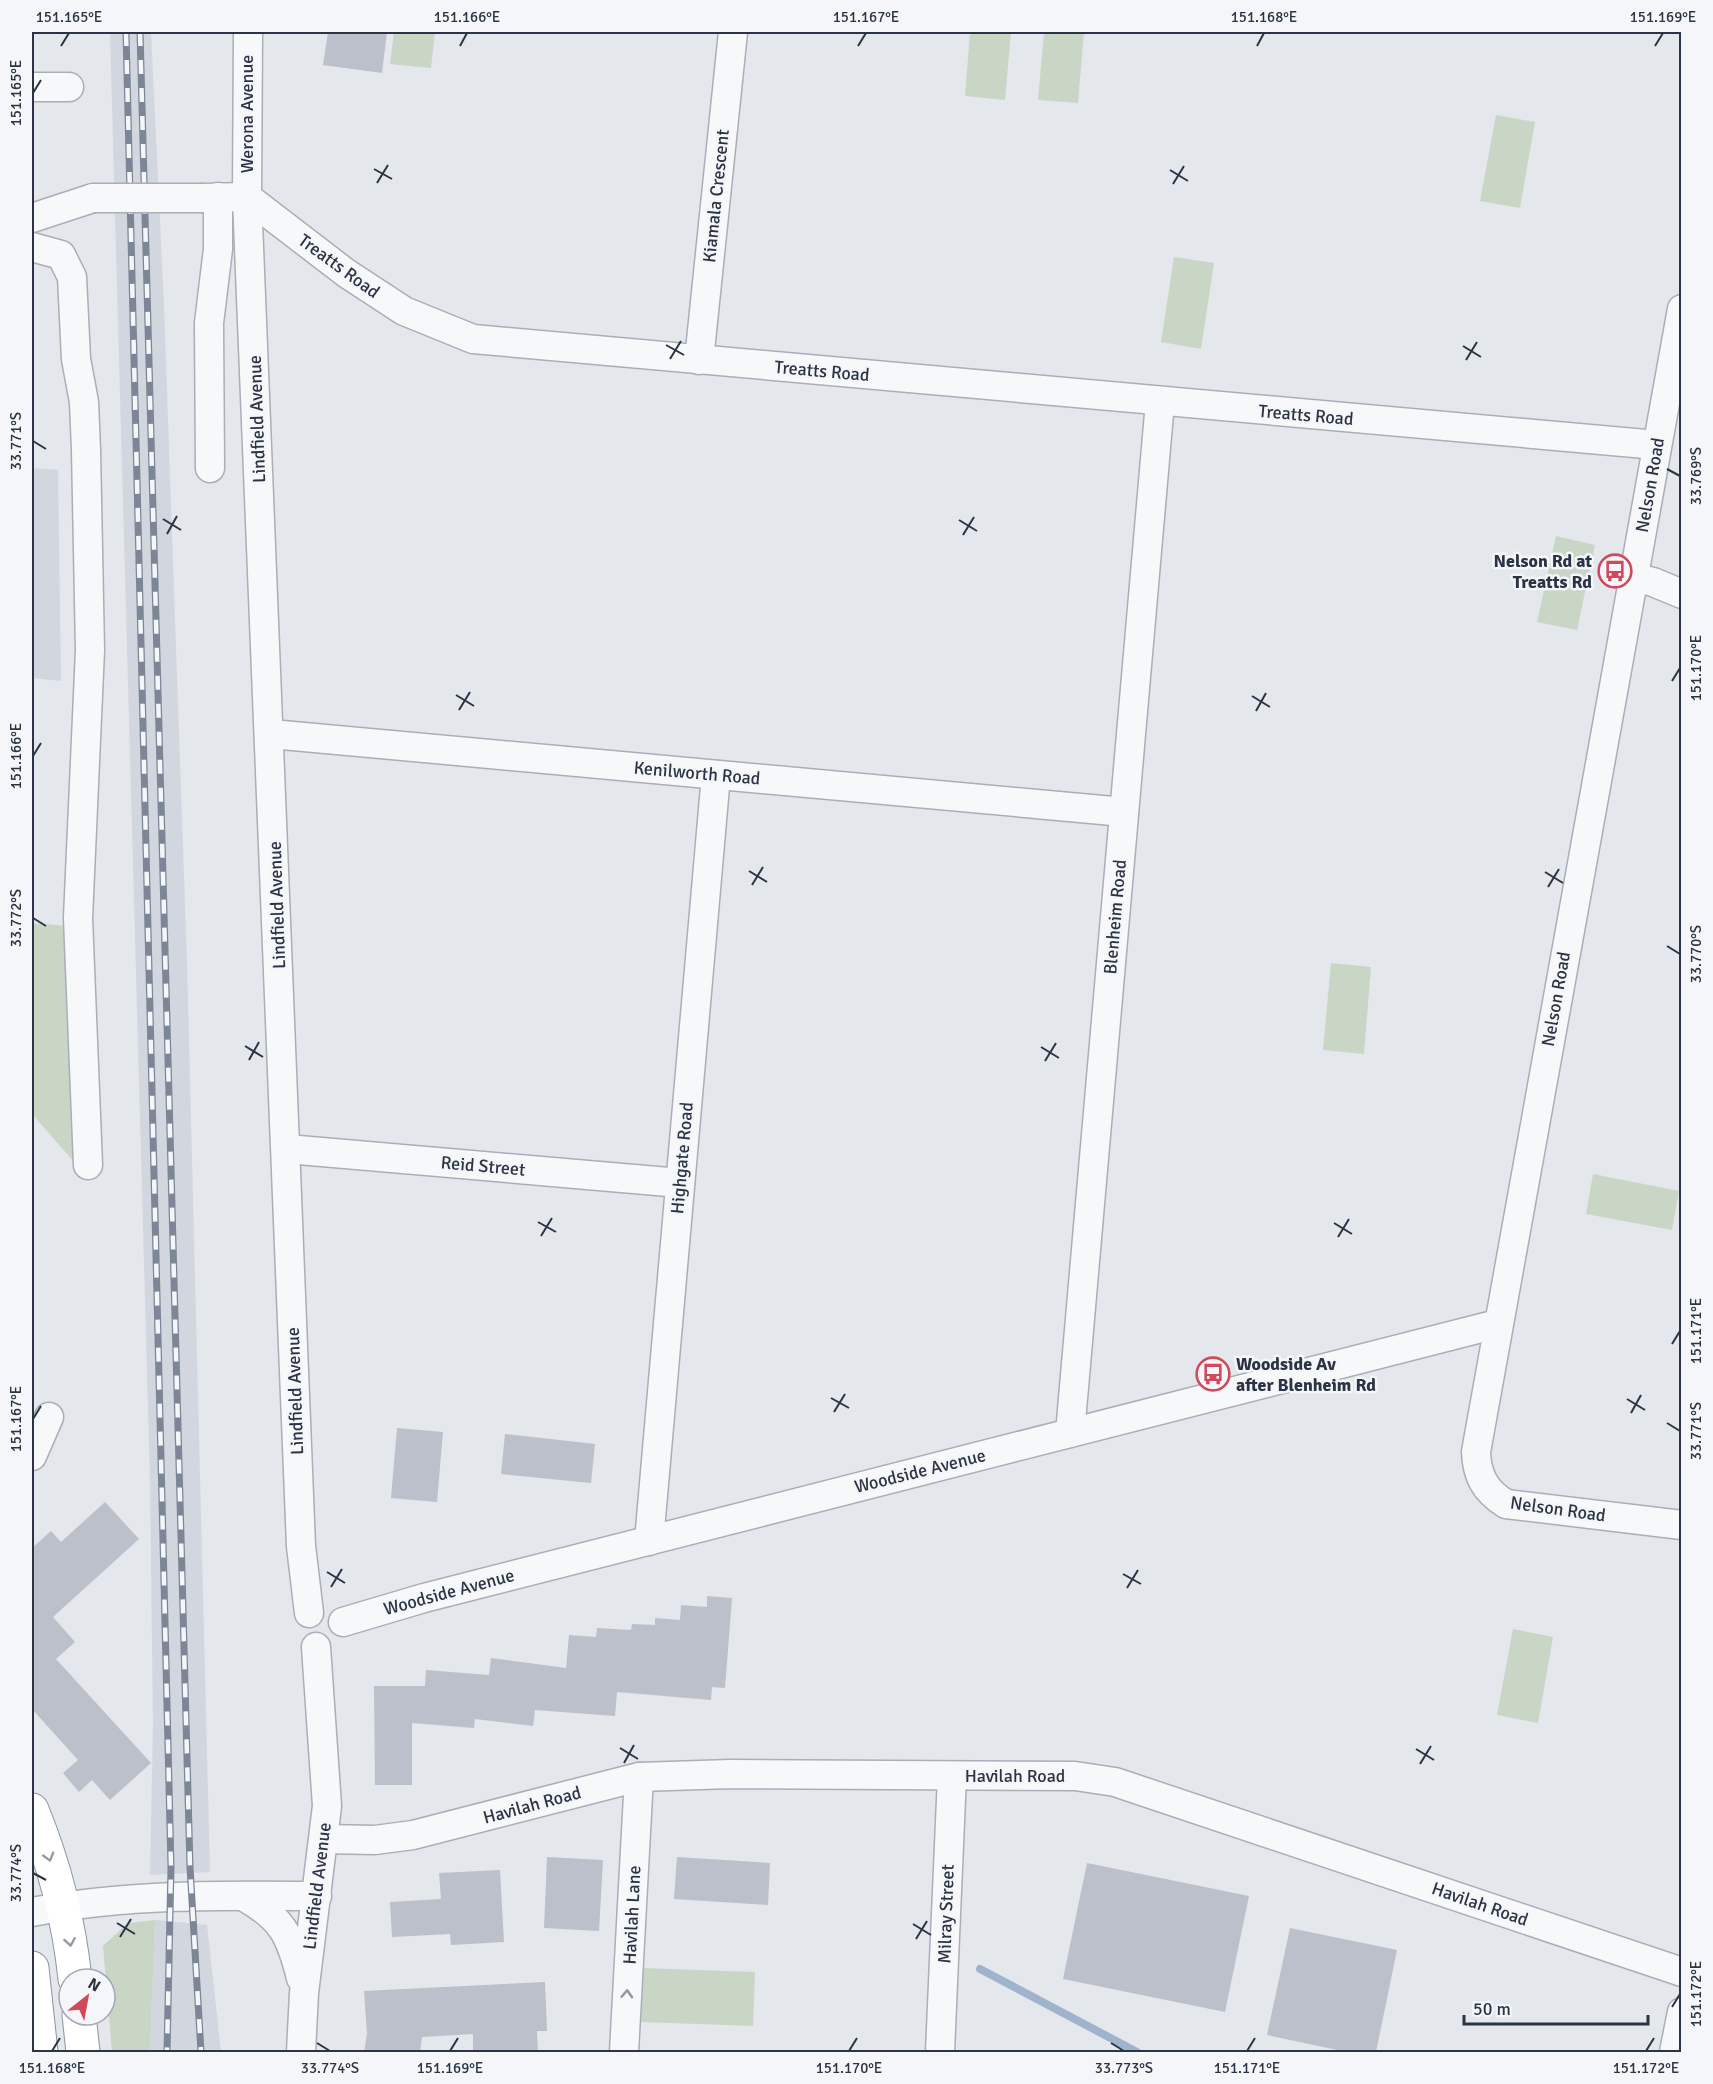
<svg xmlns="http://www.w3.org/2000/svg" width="1713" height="2084" font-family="Signika,sans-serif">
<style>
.built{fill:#d2d6de}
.green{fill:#c9d6c5}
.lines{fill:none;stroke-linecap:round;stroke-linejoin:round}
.stream{stroke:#9fb4cc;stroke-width:8}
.building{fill:#bbc0ca}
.minor-casing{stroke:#a9aeb7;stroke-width:31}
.highway-casing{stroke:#8b94a3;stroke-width:35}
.minor{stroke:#f7f8fa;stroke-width:28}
.highway{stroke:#fff;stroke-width:33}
.rail-casing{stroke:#7d8696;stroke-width:7}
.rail{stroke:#f4f6f9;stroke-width:4.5;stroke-dasharray:14;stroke-linecap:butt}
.minor-bridge-casing{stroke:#a9aeb7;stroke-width:31;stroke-linecap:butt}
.minor-bridge{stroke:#f7f8fa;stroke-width:28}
.oneway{stroke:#959aa2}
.oneway2{stroke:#9196a0}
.ticks{fill:none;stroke:#2b3445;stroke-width:2}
.labels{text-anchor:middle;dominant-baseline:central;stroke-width:5;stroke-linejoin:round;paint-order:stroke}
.street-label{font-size:18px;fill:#2b3445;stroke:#f4f6f9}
.poi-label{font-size:18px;font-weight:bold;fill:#2b3445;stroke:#f4f6f9;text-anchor:end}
.neatline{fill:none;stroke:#2b3445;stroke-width:2}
.ticks-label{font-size:15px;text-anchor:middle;fill:#2b3445}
</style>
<rect width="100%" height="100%" fill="#e4e7ec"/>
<g class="built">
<polygon points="110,32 151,32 164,306 187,962 210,1872 150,1875 153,1724 150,1480"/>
<polygon points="32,468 58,470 61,681 32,678"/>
<polygon points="155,1920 207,1925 221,2052 150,2052"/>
</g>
<g class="green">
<polygon points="394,32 435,32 431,68 390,64"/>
<polygon points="970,32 1011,32 1005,100 965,96"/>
<polygon points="1044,32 1084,32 1078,103 1038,100"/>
<polygon points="1496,115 1535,122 1520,208 1480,201"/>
<polygon points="1174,257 1214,263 1201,349 1161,342"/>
<polygon points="1556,536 1595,545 1577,630 1537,622"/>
<polygon points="32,923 68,926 75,1163 32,1114"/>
<polygon points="1331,963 1371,967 1364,1054 1323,1050"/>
<polygon points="1593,1174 1679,1191 1672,1230 1586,1214"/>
<polygon points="1513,1629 1553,1637 1538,1723 1497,1715"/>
<polygon points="155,1920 150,2052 112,2052 103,1946 128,1923"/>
<polygon points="643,1968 755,1972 753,2026 641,2022"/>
</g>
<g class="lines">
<polyline class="stream" points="980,1969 1137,2052"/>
</g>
<g class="building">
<polygon points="328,32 387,32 382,73 323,65"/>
<polygon points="397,1428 443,1432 437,1502 391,1498"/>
<polygon points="505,1434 595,1444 591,1483 501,1474"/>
<polygon points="105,1502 139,1539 53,1617 75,1642 56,1659 151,1763 110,1800 92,1780 79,1792 63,1773 78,1760 32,1709 32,1548 51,1531 61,1542"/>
<polygon points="707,1596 732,1598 725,1688 712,1687 711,1700 617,1692 615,1716 535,1710 533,1726 475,1719 474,1728 412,1723 412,1785 375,1785 374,1686 425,1686 426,1670 489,1675 491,1658 566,1668 569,1635 596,1637 597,1628 631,1630 632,1624 655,1625 655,1618 680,1620 681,1605 707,1607"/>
<polygon points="547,1857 603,1860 599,1931 544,1928"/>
<polygon points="677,1857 770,1863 768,1905 674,1899"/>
<polygon points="1087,1863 1249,1896 1225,2012 1063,1979"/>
<polygon points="500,1870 504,1942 451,1945 450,1934 392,1937 390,1902 441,1899 439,1873"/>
<polygon points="1290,1928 1397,1950 1376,2052 1347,2052 1267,2035"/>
<polygon points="545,1982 547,2031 537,2031 538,2052 473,2052 473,2034 422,2037 420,2052 364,2052 367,2034 364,1991"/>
</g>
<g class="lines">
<g class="minor-casing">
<g id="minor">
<polyline points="248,32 247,197 301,1546 309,1613"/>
<polyline points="32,87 69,87"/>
<polyline points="203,198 247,197 346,273 404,311 473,339 1657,445"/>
<polyline points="32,218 93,198"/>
<polyline points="32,247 61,255 72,277 76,359 84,402 86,450 90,650 78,918 88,1165"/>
<path d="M1682 309 1476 1452C1477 1476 1485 1491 1506 1504L1682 1525"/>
<polyline points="699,360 733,32"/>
<polyline points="210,468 209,323 218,249 218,197"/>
<polyline points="1633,577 1653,582 1682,594"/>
<polyline points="271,734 1124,812"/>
<polyline points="287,1149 680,1183"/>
<polyline points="1070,1433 1160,402"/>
<polyline points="32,1456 49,1417"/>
<polyline points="649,1541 716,775"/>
<polyline points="343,1622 424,1598 1497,1324"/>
<polyline points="324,1839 375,1840 413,1835 639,1777 731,1774 1075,1776 1115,1782 1682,1972"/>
<path d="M243 1896C282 1918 290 1934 301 1978"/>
<path d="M32 1912C125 1894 222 1895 317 1896"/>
<polyline points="301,2052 304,1993 327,1806 316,1647"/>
<polyline points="624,2052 639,1777"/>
<polyline points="940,2052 952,1776"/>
<polyline points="1674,2052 1682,2012"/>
</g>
</g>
<g class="highway-casing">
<g id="highway">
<path d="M32 1810C54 1864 69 1921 75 1979"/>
<polyline points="32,1968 41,2052"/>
<polyline points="79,2015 83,2052"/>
</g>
</g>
<use href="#minor" class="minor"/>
<use href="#highway" class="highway"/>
<g class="rail-casing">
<g id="rail">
<polyline points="126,32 171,1867 167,2052"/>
<polyline points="140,32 190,1867 201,2052"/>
</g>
</g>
<use href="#rail" class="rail"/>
<g class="minor-bridge-casing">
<polyline id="minor-bridge" points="93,198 203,198"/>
</g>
<use href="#minor-bridge" class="minor-bridge"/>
</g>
<defs><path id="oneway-chevron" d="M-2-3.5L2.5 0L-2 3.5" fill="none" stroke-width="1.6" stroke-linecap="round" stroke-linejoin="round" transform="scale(1.5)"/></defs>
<g class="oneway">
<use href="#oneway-chevron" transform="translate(49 1857) rotate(74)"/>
<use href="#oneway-chevron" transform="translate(70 1942) rotate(81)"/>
</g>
<use class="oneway2" href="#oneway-chevron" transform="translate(627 1994) rotate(-87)"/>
<path class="ticks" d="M61 46 69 33M460 46 467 33M858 46 866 33M1257 46 1264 33M1655 46 1663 33M33 93 41 80M374 169 392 179M1170 170 1188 181M377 183 388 165M1173 184 1184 166M666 345 684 355M1463 346 1481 357M670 359 681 341M1466 360 1477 342M33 441 46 449M1667 469 1680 476M163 519 181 530M959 520 977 531M167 534 177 516M963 535 974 517M1672 681 1680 668M456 695 474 706M1252 696 1270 707M459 710 470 692M1256 711 1266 693M33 756 41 743M749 871 767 882M1545 872 1563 883M752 885 763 867M1548 887 1559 869M33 918 46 926M1667 946 1680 954M245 1046 263 1057M1041 1047 1059 1058M249 1060 259 1042M1045 1061 1056 1043M538 1222 556 1232M1334 1223 1352 1234M541 1236 552 1218M1338 1237 1349 1219M1672 1344 1680 1331M831 1398 849 1408M1627 1399 1645 1410M834 1412 845 1394M1631 1413 1641 1395M33 1419 41 1406M1667 1423 1680 1431M327 1572 345 1583M1123 1574 1141 1584M331 1587 342 1569M1127 1588 1138 1570M620 1748 638 1759M1416 1749 1434 1760M624 1763 634 1745M1420 1764 1431 1746M33 1873 46 1880M117 1923 135 1934M913 1924 931 1935M120 1937 131 1919M916 1939 927 1921M1672 2007 1680 1994M317 2043 330 2051M1111 2043 1124 2051M52 2051 60 2038M450 2051 458 2038M849 2051 857 2038M1247 2051 1255 2038M1646 2051 1654 2038"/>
<defs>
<g id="bus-ring" transform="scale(1.725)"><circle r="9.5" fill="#f4f6f9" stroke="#d1495b" stroke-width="1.5"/><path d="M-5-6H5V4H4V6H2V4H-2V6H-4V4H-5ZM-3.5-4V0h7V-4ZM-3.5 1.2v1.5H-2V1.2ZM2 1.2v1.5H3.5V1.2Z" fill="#d1495b"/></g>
</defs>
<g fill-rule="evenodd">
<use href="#bus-ring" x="1615" y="571"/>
<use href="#bus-ring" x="1213" y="1374"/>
</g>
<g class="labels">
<g class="street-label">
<text transform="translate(247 114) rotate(-90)">Werona Avenue</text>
<text transform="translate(716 196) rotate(-84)">Kiamala Crescent</text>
<text transform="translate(339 266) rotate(36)">Treatts Road</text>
<text transform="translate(822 371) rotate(5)">Treatts Road</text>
<text transform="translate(1306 415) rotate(5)">Treatts Road</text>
<text transform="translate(257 419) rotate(-92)">Lindfield Avenue</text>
<text transform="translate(1650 485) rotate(-80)">Nelson Road</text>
<text transform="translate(697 773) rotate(5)">Kenilworth Road</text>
<text transform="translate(277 905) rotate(-92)">Lindfield Avenue</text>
<text transform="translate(1115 917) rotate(-85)">Blenheim Road</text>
<text transform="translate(1556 999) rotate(-80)">Nelson Road</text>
<text transform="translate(682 1158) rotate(-85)">Highgate Road</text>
<text transform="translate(483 1166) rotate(5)">Reid Street</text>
<text transform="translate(295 1391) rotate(-92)">Lindfield Avenue</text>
<text transform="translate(920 1471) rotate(-14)">Woodside Avenue</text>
<text transform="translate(1558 1509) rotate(8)">Nelson Road</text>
<text transform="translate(449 1592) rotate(-15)">Woodside Avenue</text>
<text x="1015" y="1776">Havilah Road</text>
<text transform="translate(532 1805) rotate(-15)">Havilah Road</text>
<text transform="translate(317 1886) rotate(-83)">Lindfield Avenue</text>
<text transform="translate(1480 1904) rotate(19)">Havilah Road</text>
<text transform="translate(946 1914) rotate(-88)">Milray Street</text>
<text transform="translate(632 1915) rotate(-87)">Havilah Lane</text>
</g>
<g class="poi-label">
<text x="1592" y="561">Nelson Rd at<tspan x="1592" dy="21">Treatts Rd</tspan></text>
<text x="1236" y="1364" text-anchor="start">Woodside Av<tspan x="1236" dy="21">after Blenheim Rd</tspan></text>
</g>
</g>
<rect width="1713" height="2084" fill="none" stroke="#f4f6f9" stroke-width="66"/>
<g transform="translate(87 1997) rotate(31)"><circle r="28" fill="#f4f6f9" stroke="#a4a8b1" stroke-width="1.5"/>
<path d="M0-4.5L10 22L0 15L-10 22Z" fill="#d1495b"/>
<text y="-9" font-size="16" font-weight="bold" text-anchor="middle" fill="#2b3445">N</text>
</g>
<path d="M1464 2015v9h184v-9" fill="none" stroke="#2b3445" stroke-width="3"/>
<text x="1473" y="2015" font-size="18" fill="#2b3445" stroke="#f4f6f9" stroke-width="4.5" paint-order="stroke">50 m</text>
<rect x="33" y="33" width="1647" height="2018" class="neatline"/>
<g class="ticks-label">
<text x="69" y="22">151.165°E</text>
<text x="467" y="22">151.166°E</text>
<text x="866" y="22">151.167°E</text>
<text x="1264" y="22">151.168°E</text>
<text x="1663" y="22">151.169°E</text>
<text transform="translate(16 93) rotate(-90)" y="5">151.165°E</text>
<text transform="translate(16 441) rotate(-90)" y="5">33.771°S</text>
<text transform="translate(1696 476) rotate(-90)" y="5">33.769°S</text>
<text transform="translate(1696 668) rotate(-90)" y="5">151.170°E</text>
<text transform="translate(16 756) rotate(-90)" y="5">151.166°E</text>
<text transform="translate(16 918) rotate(-90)" y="5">33.772°S</text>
<text transform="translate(1696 954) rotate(-90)" y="5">33.770°S</text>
<text transform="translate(1696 1331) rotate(-90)" y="5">151.171°E</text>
<text transform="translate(16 1419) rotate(-90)" y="5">151.167°E</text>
<text transform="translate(1696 1431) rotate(-90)" y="5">33.771°S</text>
<text transform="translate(16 1873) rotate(-90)" y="5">33.774°S</text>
<text transform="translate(1696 1994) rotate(-90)" y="5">151.172°E</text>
<text x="52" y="2073">151.168°E</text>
<text x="330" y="2073">33.774°S</text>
<text x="450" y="2073">151.169°E</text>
<text x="849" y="2073">151.170°E</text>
<text x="1124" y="2073">33.773°S</text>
<text x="1247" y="2073">151.171°E</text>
<text x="1646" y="2073">151.172°E</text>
</g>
</svg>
